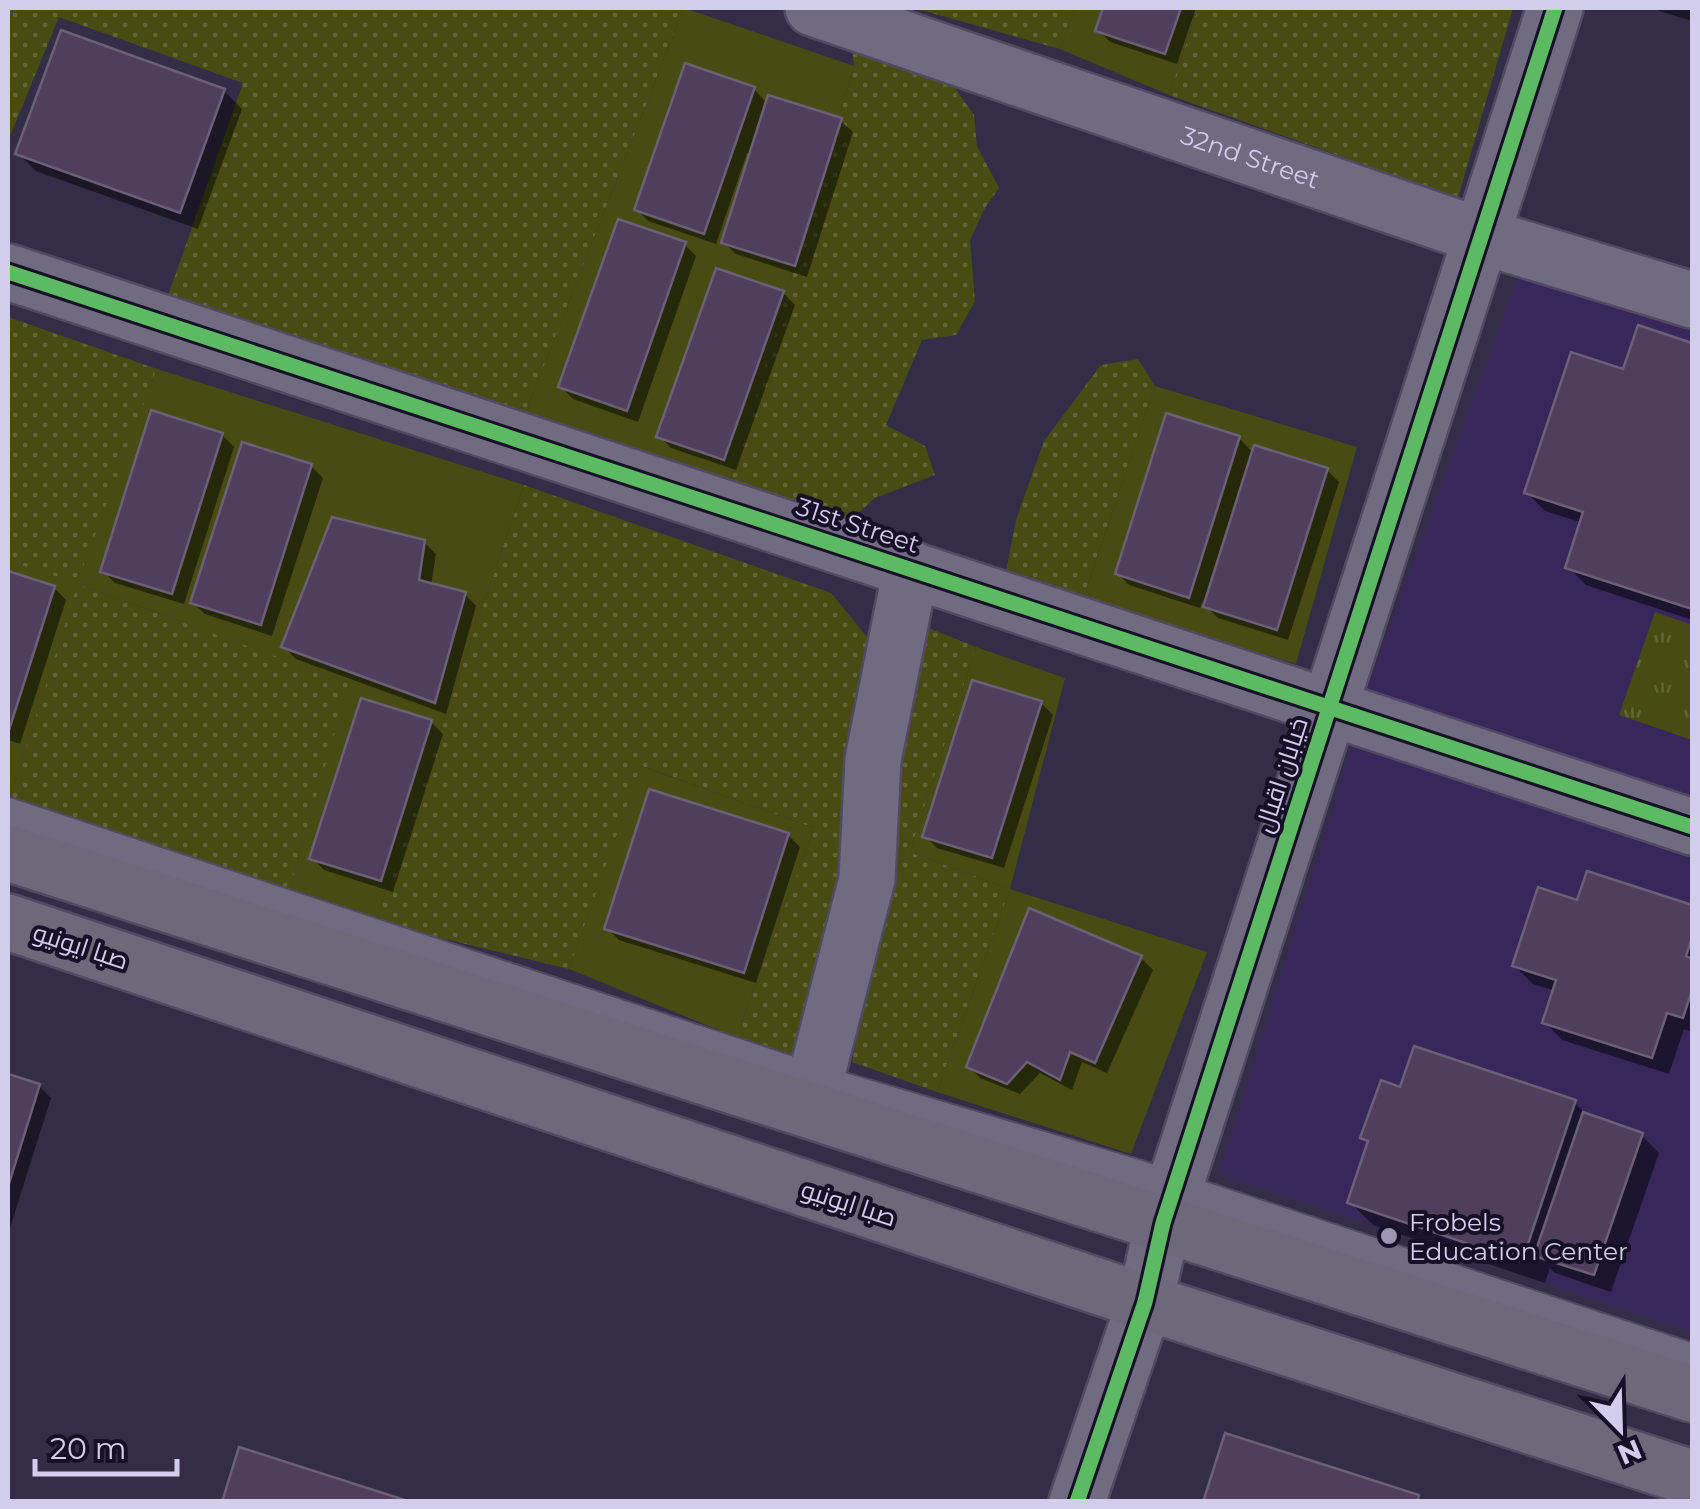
<svg xmlns="http://www.w3.org/2000/svg" width="1700" height="1509" font-family="Montserrat,Cairo,sans-serif">
<style>
.built{fill:#38275b}
.grass{fill:url(#grass-dots)}
.park{fill:url(#park-tufts)}
.garden{fill:#484c13}
.shadow{fill:#0007}
.building{fill:#4f3e5c;stroke:#6b6077;stroke-width:2.5}
.lines{fill:none;stroke-linecap:round;stroke-linejoin:round}
.service-casing{stroke:#514a62;stroke-width:32}
.minor-casing{stroke:#514a62;stroke-width:60}
.tertiary-casing{stroke:#514a62;stroke-width:60}
.secondary-casing{stroke:#514a62;stroke-width:60}
.service{stroke:#706b80;stroke-width:28}
.minor{stroke:#706b80;stroke-width:55}
.tertiary{stroke:#706b80;stroke-width:55}
.secondary{stroke:#6f687a;stroke-width:55}
.cycleway-casing{stroke:#171127;stroke-width:21}
.cycleway{stroke:#5cba63;stroke-width:15}
.poi-dot{fill:#9c95b3;stroke:#171127;stroke-width:4}
.labels{text-anchor:middle;dominant-baseline:central;stroke-width:8;stroke-linejoin:round;paint-order:stroke}
.street-label{font-size:25px;fill:#d3cdec;stroke:#171127}
.poi-label{font-size:25px;fill:#d3cdec;stroke:#171127;text-anchor:start}
</style>
<defs>
<pattern id="grass-dots" width="8" height="8" patternUnits="userSpaceOnUse" patternTransform="scale(2.5)"><rect width="8" height="8" fill="#484c13"/><path d="M2 2h.1M6 6h.1" fill="none" stroke="#626536" stroke-width="1.8" stroke-linecap="round"/></pattern>
<pattern id="park-tufts" width="24" height="20" patternUnits="userSpaceOnUse" patternTransform="scale(2.5)"><rect width="24" height="20" fill="#484c13"/><path d="M3 7l-1-3M5 7V3M7 7l1-3M15 17l-1-3M17 17v-4M19 17l1-3" fill="none" stroke="#626536"/></pattern>
</defs>
<rect width="100%" height="100%" fill="#352c48"/>
<g class="built">
<polygon points="1522,265 1692,321 1692,797 1365,694"/>
<polygon points="1361,717 1692,837 1692,1332 1219,1174"/>
</g>
<g class="grass">
<polygon points="8,8 684,8 522,422 164,307 243,83 59,17 8,141"/>
<polygon points="914,8 1075,8 1060,49"/>
<polygon points="1198,8 1513,8 1458,198 1169,95"/>
<polygon points="852,47 946,75 974,115 977,146 999,188 985,208 970,240 975,301 956,335 922,340 886,425 925,446 935,475 875,498 840,530 727,492 854,66"/>
<polygon points="8,317 157,369 78,584 350,683 287,898 8,804 77,584 8,561"/>
<polygon points="1138,359 1155,386 1083,599 1004,581 1016,520 1044,441 1101,365"/>
<polygon points="524,485 831,593 876,648 854,860 798,1062 736,1037 814,828 642,766 569,969 375,922"/>
<polygon points="921,625 976,647 910,852 1010,889 937,1092 852,1062 888,892 883,804"/>
</g>
<polygon class="park" points="1655,612 1692,625 1692,740 1619,715"/>
<g class="garden">
<polygon points="684,8 854,66 727,492 522,422"/>
<polygon points="1075,8 1198,8 1169,95 1060,49"/>
<polygon points="157,369 524,485 375,922 287,898 349,683 78,584 8,804 8,561 77,583"/>
<polygon points="1155,386 1357,447 1296,664 1083,599"/>
<polygon points="976,647 1065,678 1010,889 1207,952 1131,1154 937,1092 1010,889 910,852"/>
<polygon points="641,766 814,828 736,1037 569,969"/>
</g>
<g class="shadow">
<polygon points="1105,8 1196,8 1177,64 1110,42 1098,30"/>
<polygon points="1656,8 1692,8 1692,21 1659,11"/>
<polygon points="754,89 768,104 841,121 853,132 807,277 736,254 724,243 752,155 747,153 716,244 648,221 636,209"/>
<polygon points="224,91 242,109 198,229 36,171 18,153"/>
<polygon points="684,244 696,256 638,422 573,399 561,387"/>
<polygon points="783,293 795,305 736,470 671,448 659,436"/>
<polygon points="1639,328 1692,345 1692,620 1586,585 1568,567 1583,523 1545,511 1527,493 1625,373"/>
<polygon points="222,435 234,447 184,604 115,583 103,571"/>
<polygon points="1239,438 1254,454 1327,470 1339,482 1288,640 1218,618 1202,602 1200,608 1129,585 1117,573"/>
<polygon points="311,466 323,478 272,636 205,614 193,603"/>
<polygon points="424,542 436,554 431,585 465,594 476,606 446,714 296,659 284,647"/>
<polygon points="8,573 54,588 66,600 20,744 8,740"/>
<polygon points="1041,703 1053,715 1004,868 937,848 925,836"/>
<polygon points="431,722 443,734 393,892 324,870 312,858"/>
<polygon points="788,835 800,847 756,983 619,940 607,928"/>
<polygon points="1588,874 1692,908 1692,1032 1684,1029 1669,1074 1562,1040 1545,1022 1555,991 1533,984 1515,966 1579,903"/>
<polygon points="1141,958 1153,970 1107,1073 1082,1062 1072,1090 1040,1073 1020,1094 980,1078 969,1066"/>
<polygon points="8,1076 39,1086 51,1098 8,1234"/>
<polygon points="1401,1090 1575,1103 1589,1117 1641,1135 1659,1153 1611,1292 1555,1273 1550,1268 1545,1283 1373,1225 1350,1202 1370,1144 1363,1138"/>
</g>
<g class="building">
<polygon points="1103,8 1181,8 1165,54 1095,31"/>
<polygon points="61,30 225,89 180,213 15,154"/>
<polygon points="685,63 755,87 704,234 634,210"/>
<polygon points="768,95 842,118 795,266 721,243"/>
<polygon points="618,219 686,242 627,411 558,387"/>
<polygon points="716,268 784,291 724,460 656,437"/>
<polygon points="1638,325 1692,343 1692,609 1565,568 1583,512 1524,493 1571,352 1623,369"/>
<polygon points="151,410 223,433 172,594 100,572"/>
<polygon points="1166,413 1240,436 1189,598 1115,574"/>
<polygon points="242,442 312,464 261,625 190,603"/>
<polygon points="1254,445 1328,468 1277,630 1203,607"/>
<polygon points="332,517 425,540 419,580 466,592 435,703 281,647"/>
<polygon points="8,571 55,586 8,733"/>
<polygon points="972,680 1042,701 992,858 922,837"/>
<polygon points="361,698 432,720 381,881 309,859"/>
<polygon points="649,789 789,833 744,973 604,929"/>
<polygon points="1587,871 1692,905 1692,938 1686,956 1692,959 1692,990 1683,1018 1667,1013 1652,1058 1542,1023 1556,980 1512,966 1538,887 1577,900"/>
<polygon points="1029,908 1142,956 1095,1063 1070,1052 1060,1080 1027,1062 1007,1084 966,1067"/>
<polygon points="1414,1046 1576,1100 1522,1262 1347,1203 1368,1141 1360,1138 1381,1080 1400,1087"/>
<polygon points="8,1074 40,1084 8,1187"/>
<polygon points="1583,1112 1643,1133 1594,1275 1534,1256"/>
<polygon points="1225,1433 1419,1495 1417,1502 1203,1502"/>
<polygon points="239,1447 411,1502 222,1502"/>
</g>
<g class="lines">
<g class="service-casing">
<polyline id="service" points="8,812 816,1079 1137,1174 1692,1358"/>
</g>
<g class="minor-casing">
<g id="minor">
<path id="s1" d="M813 8 1481 236 1692 300"/>
<polyline points="8,272 1692,827"/>
<polyline points="808,1109 867,879 873,760 911,569"/>
</g>
</g>
<g class="tertiary-casing">
<polyline id="tertiary" points="1077,1502 1145,1302 1163,1223 1555,8"/>
</g>
<g class="secondary-casing">
<g id="secondary">
<polyline points="8,853 1692,1394"/>
<polyline points="8,922 1145,1302 1692,1478"/>
</g>
</g>
<use href="#service" class="service"/>
<use href="#minor" class="minor"/>
<use href="#tertiary" class="tertiary"/>
<use href="#secondary" class="secondary"/>
<g class="cycleway-casing">
<g id="cycleway">
<polyline points="8,272 1692,827"/>
<polyline points="1077,1502 1145,1302 1163,1223 1555,8"/>
</g>
</g>
<use href="#cycleway" class="cycleway"/>
</g>
<circle class="poi-dot" cx="1389" cy="1236" r="10"/>
<g class="labels">
<g class="street-label">
<text stroke="none"><textPath href="#s1" startOffset="462">32nd Street</textPath></text>
<text transform="translate(858 525) rotate(18)">31st Street</text>
<text transform="translate(1281 775) rotate(-72)">خیابان اقبال</text>
<text transform="translate(81 946) rotate(18)">صبا ایونیو</text>
<text transform="translate(849 1203) rotate(18)">صبا ایونیو</text>
</g>
<g class="poi-label">
<text x="1409" y="1222">Frobels<tspan x="1409" dy="29">Education Center</tspan></text>
</g>
</g>
<rect width="1700" height="1509" fill="none" stroke="#d3cdec" stroke-width="20"/>
<g transform="translate(1620 1429) rotate(157)" stroke="#171127" stroke-width="8" paint-order="stroke">
<path d="M0-8L18 38L0 25L-18 38Z" fill="#d3cdec"/>
<text y="-15" font-size="28" font-weight="bold" text-anchor="middle" fill="#d3cdec">N</text>
</g>
<path d="M35 1459v15h142v-15" fill="none" stroke="#d3cdec" stroke-width="5"/>
<text x="50" y="1459" font-size="30" fill="#d3cdec" stroke="#171127" stroke-width="8" paint-order="stroke">20 m</text>
</svg>
